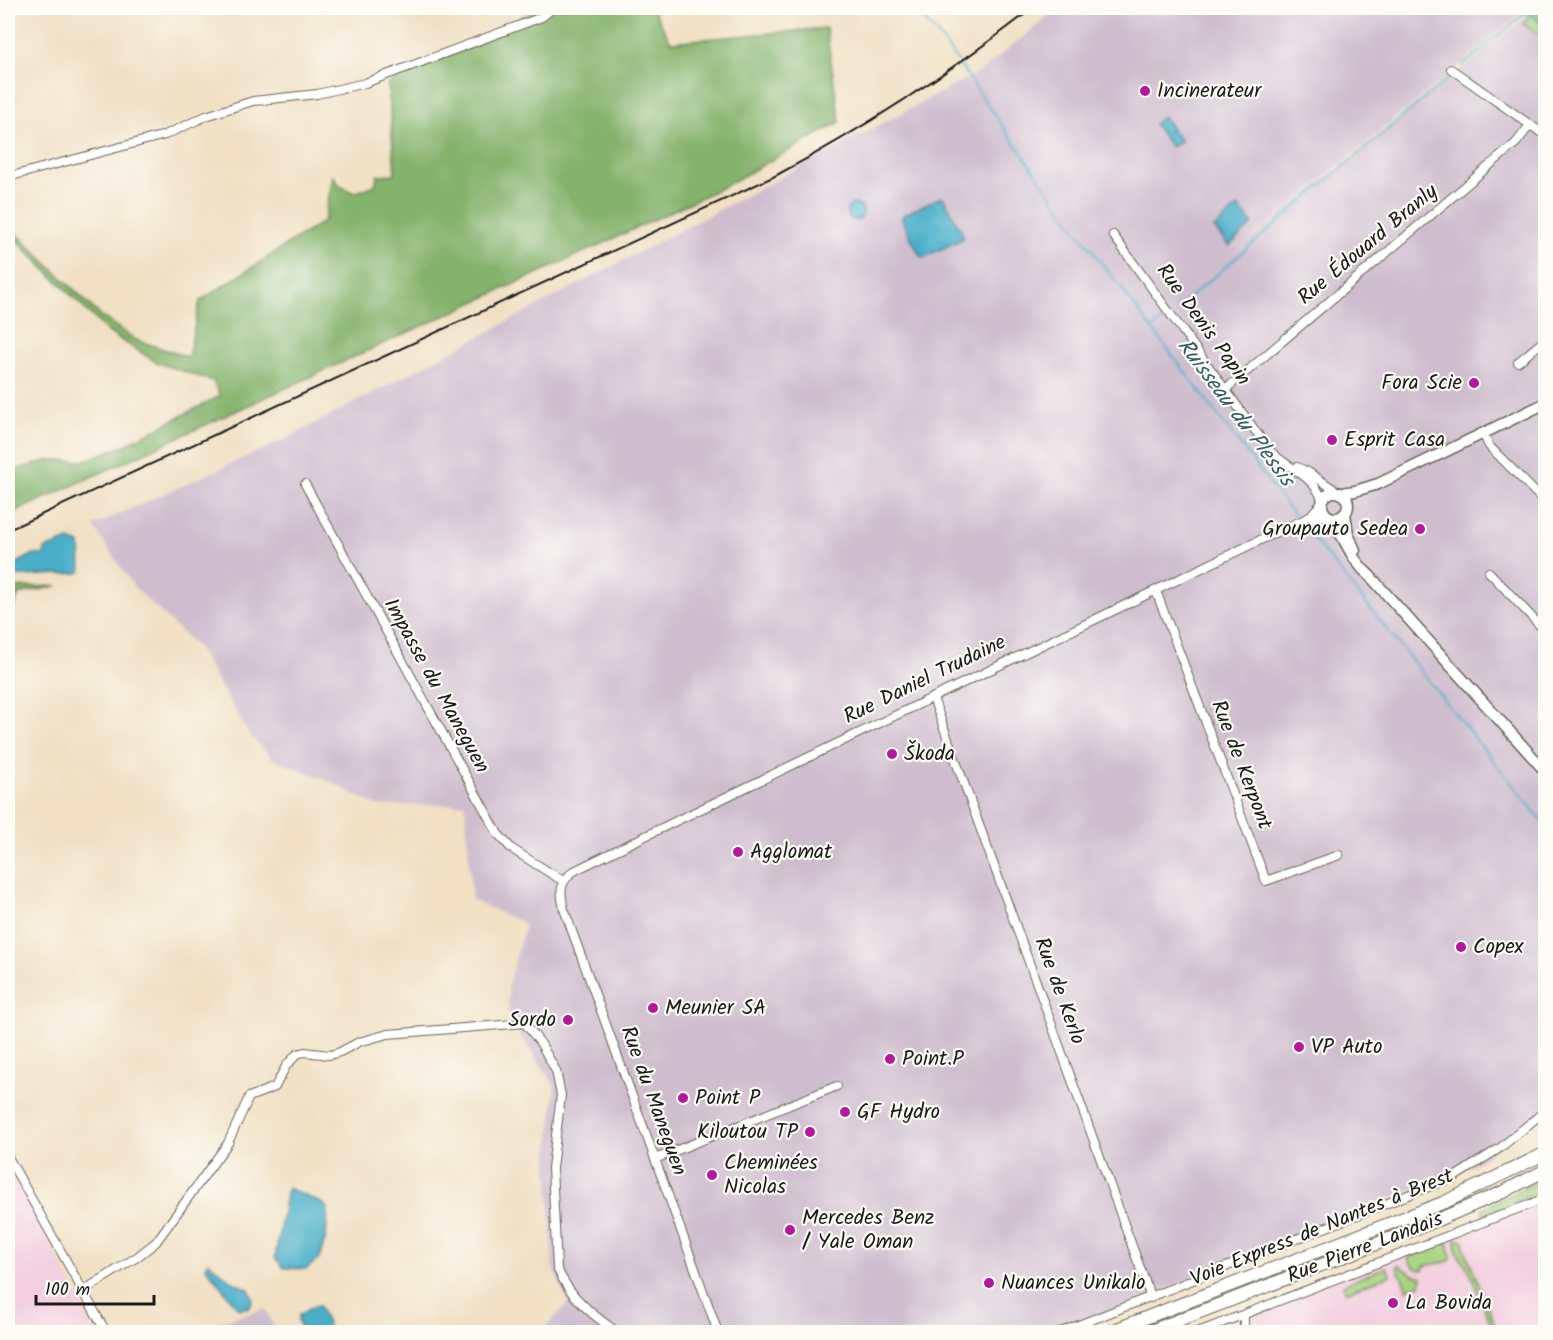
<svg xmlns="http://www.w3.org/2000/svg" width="1553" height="1340" font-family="Kalam,sans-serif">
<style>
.built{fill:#f3cfdf}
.industrial{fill:#cfbdce}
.green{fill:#a6d17d;stroke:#61764c;stroke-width:1.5}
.forest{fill:#84b36c;stroke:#506844;stroke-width:1.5}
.water{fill:#49afc9;stroke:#326672;stroke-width:1.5}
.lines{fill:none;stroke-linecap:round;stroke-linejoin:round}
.stream{stroke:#49afc9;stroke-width:2}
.minor-casing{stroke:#676156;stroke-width:10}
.major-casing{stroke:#676156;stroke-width:13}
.highway-casing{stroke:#676156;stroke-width:14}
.minor{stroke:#fff;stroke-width:8}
.major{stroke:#fff;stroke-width:10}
.highway{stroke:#fff;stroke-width:12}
.rail{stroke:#1c1c1c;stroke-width:2}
.poi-dot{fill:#b5179e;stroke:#fdfcf7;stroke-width:2}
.labels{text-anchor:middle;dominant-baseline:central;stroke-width:4.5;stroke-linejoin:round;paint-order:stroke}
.poi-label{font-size:21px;fill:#1c1c1c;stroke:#fdfcf7;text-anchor:start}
.street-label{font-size:21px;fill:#1c1c1c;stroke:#fdfcf7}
.water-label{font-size:22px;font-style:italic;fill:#305e6a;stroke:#fdfcf7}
</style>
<rect width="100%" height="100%" fill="#fdfcf7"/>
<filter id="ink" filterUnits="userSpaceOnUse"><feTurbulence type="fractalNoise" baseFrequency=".0167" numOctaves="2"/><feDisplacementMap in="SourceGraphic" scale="12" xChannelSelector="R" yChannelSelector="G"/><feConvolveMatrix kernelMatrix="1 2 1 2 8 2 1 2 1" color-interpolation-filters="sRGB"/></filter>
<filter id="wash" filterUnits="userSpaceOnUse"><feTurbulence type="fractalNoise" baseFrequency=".008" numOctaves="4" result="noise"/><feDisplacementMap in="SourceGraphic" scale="24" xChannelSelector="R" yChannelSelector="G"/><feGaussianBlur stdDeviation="1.35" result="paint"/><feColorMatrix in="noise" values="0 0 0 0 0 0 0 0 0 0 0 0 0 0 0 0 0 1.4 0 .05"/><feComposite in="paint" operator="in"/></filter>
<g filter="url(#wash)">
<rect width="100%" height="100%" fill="#f1e0c3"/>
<g class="built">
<polygon points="8,1167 67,1275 96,1332 8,1332"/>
<polygon points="1545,1198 1545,1332 1198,1332"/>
</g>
<g class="industrial">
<polygon points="1058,8 1523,8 1526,10 1228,257 1531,13 1545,22 1545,1110 1477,1163 1061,1332 541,1332 568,1303 552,1265 548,1161 555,1086 509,1018 508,986 525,924 472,900 465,804 377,806 329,781 273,759 249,734 197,647 134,587 93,526 288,438 981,71"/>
<polygon points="265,1309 277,1332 186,1332 225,1320"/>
</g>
<g class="green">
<polygon points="1530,15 1545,25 1545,38 1523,24"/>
<polygon points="1545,1178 1545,1190 1484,1215 1482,1209"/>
<polygon points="1456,1239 1464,1241 1464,1247 1494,1322 1491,1325 1468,1268 1457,1253"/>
<path d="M1448 1242 1451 1255 1450 1261 1424 1266 1423 1270C1415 1270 1411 1266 1408 1259L1410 1257Z"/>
<polygon points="1398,1265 1414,1275 1422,1277 1420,1285 1407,1289 1397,1268"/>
<polygon points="1386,1267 1391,1275 1346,1292 1343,1285"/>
</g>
<g class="forest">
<polygon points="540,8 652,8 671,42 826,28 840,122 727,185 615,238 8,515 8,472 49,460 83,461 123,446 220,396 213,381 158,363 108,332 8,232 8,225 101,316 136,340 188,357 200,301 324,221 333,176 340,186 354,193 375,185 378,175 395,174 388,84"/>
<polygon points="1518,8 1545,8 1545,25"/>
<polygon points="57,586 19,594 8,623 8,588"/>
</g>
<g class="water">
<polygon points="1163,117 1172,128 1167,133 1172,129 1181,141 1171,147 1154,124"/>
<polygon points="941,197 944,198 963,235 962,239 925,257 920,256 902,219 903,215"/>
<circle cx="855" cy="212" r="8"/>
<polygon points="1238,207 1253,224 1229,246 1214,228"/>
<polygon points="69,540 80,544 81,571 78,573 8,577 8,568 34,554 44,555 45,549"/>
<polygon points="287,1188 324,1204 328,1210 326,1237 319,1259 306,1269 284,1268 275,1258"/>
<polygon points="208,1262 235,1283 249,1289 253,1299 250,1307 239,1309 236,1306 206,1267"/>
<polygon points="314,1306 319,1306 331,1332 302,1332 298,1321 299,1315"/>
</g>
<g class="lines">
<g class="stream">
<polyline points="914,8 943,41 1066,216 1297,519"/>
<polyline points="1462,66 1526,13 1546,27"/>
<polyline points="1177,308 1449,77"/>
<polyline points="1152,329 1165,318"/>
<polyline points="1301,523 1546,826"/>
</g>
</g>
</g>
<g filter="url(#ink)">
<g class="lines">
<g class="minor-casing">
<g id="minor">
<polyline points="1451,69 1546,136"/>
<polyline points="8,177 165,135 206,116 253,101 317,94 365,83 542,17 553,8"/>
<path d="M1113 235 1270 451C1287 468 1315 476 1322 500"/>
<polyline points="1518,362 1546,339"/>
<polyline points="1226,389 1516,143 1530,125"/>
<polyline points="1483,433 1489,446 1546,503"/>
<polyline points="1297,467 1308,472 1338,492"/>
<polyline points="305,484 498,834 512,849 563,881"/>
<polyline points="1308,518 1321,504"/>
<polyline points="1489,572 1546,632"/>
<polyline points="1156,591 1266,881 1339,855"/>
<polyline points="933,698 1151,1298"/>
<polyline points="8,1157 106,1332"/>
<polyline points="655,1159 837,1086"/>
<path d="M83 1291 137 1257 156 1242 228 1143 249 1097 275 1087 286 1066 297 1054 304 1052 330 1055 340 1052 359 1042 388 1034 525 1023 541 1044 556 1071 561 1095 552 1168 557 1268C569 1296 592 1315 617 1332"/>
<path d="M718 1332 564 909C560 892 559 882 574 871L674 822 1281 530 1308 518 1326 516"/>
<polyline points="1061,1332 1456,1176 1500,1148 1546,1110"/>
<polyline points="1198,1332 1546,1198"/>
<polyline points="1244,1332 1244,1315"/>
</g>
</g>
<g class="major-casing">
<g id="major">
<circle cx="1335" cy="505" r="13"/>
<polyline points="1341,493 1355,491 1378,484 1546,403"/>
<polyline points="1345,513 1348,534 1355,550"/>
<path d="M1329 517C1346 537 1348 557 1370 576L1546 772"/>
</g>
</g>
<g class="highway-casing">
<g id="highway">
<polyline points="1109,1332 1445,1202 1546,1153"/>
<polyline points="1148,1332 1428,1224 1503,1192 1546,1170"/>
</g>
</g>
<use href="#minor" class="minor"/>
<use href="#major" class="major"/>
<use href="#highway" class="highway"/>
<path class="rail" d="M8 530 775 176C866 127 952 71 1033 8"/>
</g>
</g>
<g class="poi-dot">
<circle cx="1145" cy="91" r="6"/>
<circle cx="1474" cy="383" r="6"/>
<circle cx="1332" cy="440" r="6"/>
<circle cx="1420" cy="529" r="6"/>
<circle cx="892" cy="754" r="6"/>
<circle cx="738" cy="852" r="6"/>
<circle cx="1461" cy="947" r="6"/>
<circle cx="653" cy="1008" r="6"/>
<circle cx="568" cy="1020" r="6"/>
<circle cx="1299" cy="1047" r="6"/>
<circle cx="890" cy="1059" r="6"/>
<circle cx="683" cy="1098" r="6"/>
<circle cx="845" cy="1112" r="6"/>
<circle cx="810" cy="1132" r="6"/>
<circle cx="712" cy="1175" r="6"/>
<circle cx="790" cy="1230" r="6"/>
<circle cx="989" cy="1283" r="6"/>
<circle cx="1393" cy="1303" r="6"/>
</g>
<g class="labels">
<g class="poi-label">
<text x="1157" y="91">Incinerateur</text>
<text x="1462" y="383" text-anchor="end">Fora Scie</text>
<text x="1344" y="440">Esprit Casa</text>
<text x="1408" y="529" text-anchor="end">Groupauto Sedea</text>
<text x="904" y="754">Škoda</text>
<text x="750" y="852">Agglomat</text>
<text x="1473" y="947">Copex</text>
<text x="665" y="1008">Meunier SA</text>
<text x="556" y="1020" text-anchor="end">Sordo</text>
<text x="1311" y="1047">VP Auto</text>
<text x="902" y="1059">Point.P</text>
<text x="695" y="1098">Point P</text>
<text x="857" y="1112">GF Hydro</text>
<text x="798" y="1132" text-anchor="end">Kiloutou TP</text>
<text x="724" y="1163">Cheminées<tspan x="724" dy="24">Nicolas</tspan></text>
<text x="802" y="1218">Mercedes Benz<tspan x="802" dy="24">/ Yale Oman</tspan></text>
<text x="1001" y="1283">Nuances Unikalo</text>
<text x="1405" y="1303">La Bovida</text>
</g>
<g class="street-label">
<text transform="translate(1368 245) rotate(-40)">Rue Édouard Branly</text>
<text transform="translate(1203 325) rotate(54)">Rue Denis Papin</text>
<text transform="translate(925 680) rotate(-26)">Rue Daniel Trudaine</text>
<text transform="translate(436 686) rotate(61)">Impasse du Maneguen</text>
<text transform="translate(1241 765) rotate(69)">Rue de Kerpont</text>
<text transform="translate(1059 991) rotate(70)">Rue de Kerlo</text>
<text transform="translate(653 1101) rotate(70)">Rue du Maneguen</text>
<text transform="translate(1322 1228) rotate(-22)">Voie Express de Nantes à Brest</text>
<text transform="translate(1365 1248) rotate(-21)">Rue Pierre Landais</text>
</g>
<g class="water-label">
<text transform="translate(1235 413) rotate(53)">Ruisseau du Plessis</text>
</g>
</g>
<rect width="1553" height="1340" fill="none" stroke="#fdfcf7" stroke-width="30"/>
<path d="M36 1295v9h118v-9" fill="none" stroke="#1c1c1c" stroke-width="3"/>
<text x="45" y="1295" font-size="18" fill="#1c1c1c" stroke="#fdfcf7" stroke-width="4.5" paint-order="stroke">100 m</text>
</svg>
